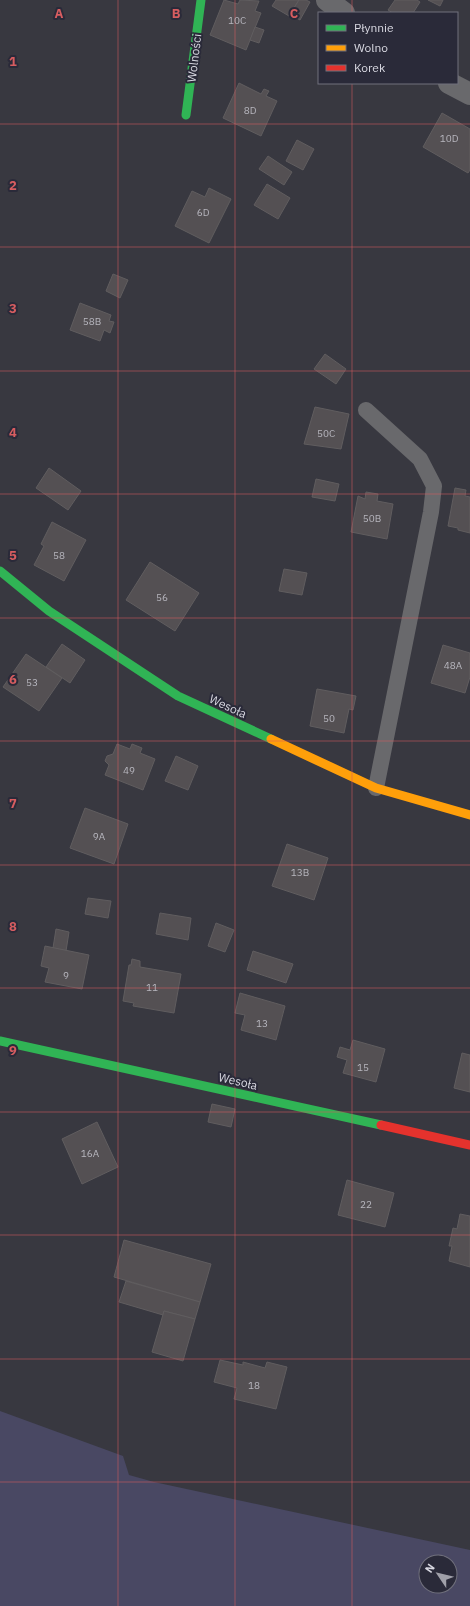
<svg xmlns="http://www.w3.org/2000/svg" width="470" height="1606" font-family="'IBM Plex Sans',sans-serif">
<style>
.green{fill:#494863;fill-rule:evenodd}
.building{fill:#545053;stroke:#605d5f}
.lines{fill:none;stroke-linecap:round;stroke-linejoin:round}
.lane{stroke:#69696c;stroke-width:16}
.street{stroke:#69696c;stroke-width:22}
.fast{stroke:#30b455;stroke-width:9}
.slow{stroke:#ff9f0a;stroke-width:9}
.jam{stroke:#e5322d;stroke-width:9}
.grid{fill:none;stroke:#d75d60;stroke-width:1;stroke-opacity:0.55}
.labels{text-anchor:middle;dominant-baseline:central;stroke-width:4;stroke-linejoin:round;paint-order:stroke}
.number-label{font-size:10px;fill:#b7b6be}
.street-label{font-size:12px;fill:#d8d8e1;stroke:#2a2a39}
.grid-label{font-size:13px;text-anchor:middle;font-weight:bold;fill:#d75d60;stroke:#2a2a39;stroke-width:4;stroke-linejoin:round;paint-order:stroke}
</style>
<rect width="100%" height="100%" fill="#383840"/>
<path class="green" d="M0 1411 123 1456 129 1475 154 1482 470 1550V1606H0ZM426 1562H450V1586H426Z"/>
<g class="building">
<polygon points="224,0 238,4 240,0 259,1 255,11 261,13 246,50 210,35"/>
<polygon points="276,0 299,0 289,16 272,6"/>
<polygon points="299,0 306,0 310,2 300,20 290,14"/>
<polygon points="395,0 417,0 420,2 413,13 393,13 388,10"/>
<polygon points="428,0 443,0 440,6"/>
<polygon points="255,27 264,30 259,43 250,40"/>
<polygon points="239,83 261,94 264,89 269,91 266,96 277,101 261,136 223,118"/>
<polygon points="442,113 470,129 470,170 468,173 423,147"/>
<polygon points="297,140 314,149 303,170 286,161"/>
<polygon points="268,156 292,172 284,185 259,169"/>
<polygon points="267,184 290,198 278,219 254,205"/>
<polygon points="209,188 231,199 209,243 175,226 192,191 205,197"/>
<polygon points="113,274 128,280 120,298 106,291"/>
<polygon points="80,303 111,315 109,321 114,322 110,333 104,330 100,341 70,330"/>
<polygon points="325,354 346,369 336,384 314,369"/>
<polygon points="315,407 349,414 341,449 304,444"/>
<polygon points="49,468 81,491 68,510 36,488"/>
<polygon points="316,479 339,484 335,501 312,497"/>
<polygon points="455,488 466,490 465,496 470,497 470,533 458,530 458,528 448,526"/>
<polygon points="366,492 378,494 377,501 393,504 387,539 351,532 358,496 365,499"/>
<polygon points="52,522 86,540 64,581 34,565 44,546 41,544"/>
<polygon points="150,562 199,593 175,631 126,600"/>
<polygon points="284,569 307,573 302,595 279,591"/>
<polygon points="62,644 85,660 70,683 46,667"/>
<polygon points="443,645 470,653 470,677 465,693 431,683"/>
<polygon points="26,654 62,678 39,711 3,687"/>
<polygon points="317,689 356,696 353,710 349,709 344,733 310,726"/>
<polygon points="117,744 130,749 132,744 142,748 140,753 155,759 143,790 105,775 109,765 105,761 107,756 113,754"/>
<polygon points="176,756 198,766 188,790 165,781"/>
<polygon points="85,808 128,824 114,864 70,848"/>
<polygon points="287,844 328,858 314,900 272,886"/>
<polygon points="88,898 111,901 108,918 85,914"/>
<polygon points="160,913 191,918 188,940 156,934"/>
<polygon points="216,923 234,930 225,952 208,946"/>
<polygon points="56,929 69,932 66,951 53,948"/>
<polygon points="45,946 89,955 82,989 45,982 49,968 41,966"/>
<polygon points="253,951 293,964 286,983 247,970"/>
<polygon points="132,959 140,961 140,967 181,974 174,1013 133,1006 134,1003 123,1001 129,965 131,965"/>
<polygon points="240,993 285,1006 276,1040 241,1030 245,1015 235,1013"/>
<polygon points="353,1040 385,1049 376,1082 343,1073 347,1060 337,1057 340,1047 350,1050"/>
<polygon points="462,1053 470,1055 470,1092 454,1088"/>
<polygon points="212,1104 235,1109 231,1127 208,1122"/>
<polygon points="97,1122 118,1167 82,1184 62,1139"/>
<polygon points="347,1180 394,1193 385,1227 338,1215"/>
<polygon points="460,1214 470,1216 470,1267 449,1261 452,1246 449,1246 453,1228 457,1229"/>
<polygon points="124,1240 211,1264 200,1302 114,1277"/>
<polygon points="126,1281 200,1302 195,1319 164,1311 163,1315 119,1302"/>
<polygon points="164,1311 195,1319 183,1361 152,1352"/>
<polygon points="220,1360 243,1365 243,1362 265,1368 267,1362 287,1367 276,1409 234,1399 237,1388 214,1382"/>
</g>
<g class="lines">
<polyline class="lane" points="366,410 420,459 434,486 431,512 376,788"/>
<g class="street">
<polyline points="327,0 344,13"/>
<polyline points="449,83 470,94"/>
</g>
<g class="fast">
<polyline points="186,115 201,0"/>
<polyline points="0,571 49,611 178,696 271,739"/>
<polyline points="0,1041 381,1125"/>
</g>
<polyline class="slow" points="271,739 376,788 470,815"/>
<polyline class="jam" points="381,1125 470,1145"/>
</g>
<path class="grid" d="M118 0V1606M235 0V1606M352 0V13M352 83V1606M0 124H470M0 247H470M0 371H470M0 494H470M0 618H470M0 741H470M0 865H470M0 988H470M0 1112H470M0 1235H470M0 1359H470M0 1482H470"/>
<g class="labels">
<g class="number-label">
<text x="237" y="20">10C</text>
<text x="250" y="110">8D</text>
<text x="449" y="138">10D</text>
<text x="203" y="212">6D</text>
<text x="92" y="321">58B</text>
<text x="326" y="433">50C</text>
<text x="372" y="518">50B</text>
<text x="59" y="555">58</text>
<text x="162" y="597">56</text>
<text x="453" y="665">48A</text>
<text x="32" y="682">53</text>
<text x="329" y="718">50</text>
<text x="129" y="770">49</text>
<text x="99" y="836">9A</text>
<text x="300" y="872">13B</text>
<text x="66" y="975">9</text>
<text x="152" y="987">11</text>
<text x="262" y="1023">13</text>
<text x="363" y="1067">15</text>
<text x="90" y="1153">16A</text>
<text x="366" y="1204">22</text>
<text x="254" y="1385">18</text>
</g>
<g class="street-label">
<text transform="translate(194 58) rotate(-83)">Wolności</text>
<text transform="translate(228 706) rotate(25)">Wesoła</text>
<text transform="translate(238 1081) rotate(13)">Wesoła</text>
</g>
</g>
<g class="grid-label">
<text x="59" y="18">A</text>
<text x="176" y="18">B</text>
<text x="294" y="18">C</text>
<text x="13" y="66">1</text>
<text x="13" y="190">2</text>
<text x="13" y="313">3</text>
<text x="13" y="437">4</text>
<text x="13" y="560">5</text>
<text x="13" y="684">6</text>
<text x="13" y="808">7</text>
<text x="13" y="931">8</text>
<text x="13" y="1055">9</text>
</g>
<rect x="318" y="12" width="140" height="72" fill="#2a2a39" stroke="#70707c"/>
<rect x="326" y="25" width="20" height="6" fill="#30b455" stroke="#70707c"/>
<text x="354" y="32" font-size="12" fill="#d8d8e1">Płynnie</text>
<rect x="326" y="45" width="20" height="6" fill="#ff9f0a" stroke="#70707c"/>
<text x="354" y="52" font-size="12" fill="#d8d8e1">Wolno</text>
<rect x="326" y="65" width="20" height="6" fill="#e5322d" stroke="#70707c"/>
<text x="354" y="72" font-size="12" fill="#d8d8e1">Korek</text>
<g transform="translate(438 1574) rotate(305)"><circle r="19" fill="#2a2a39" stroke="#70707c"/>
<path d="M0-3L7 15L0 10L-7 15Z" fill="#a0a0a9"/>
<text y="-6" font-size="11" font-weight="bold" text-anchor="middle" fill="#d8d8e1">N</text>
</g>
</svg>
